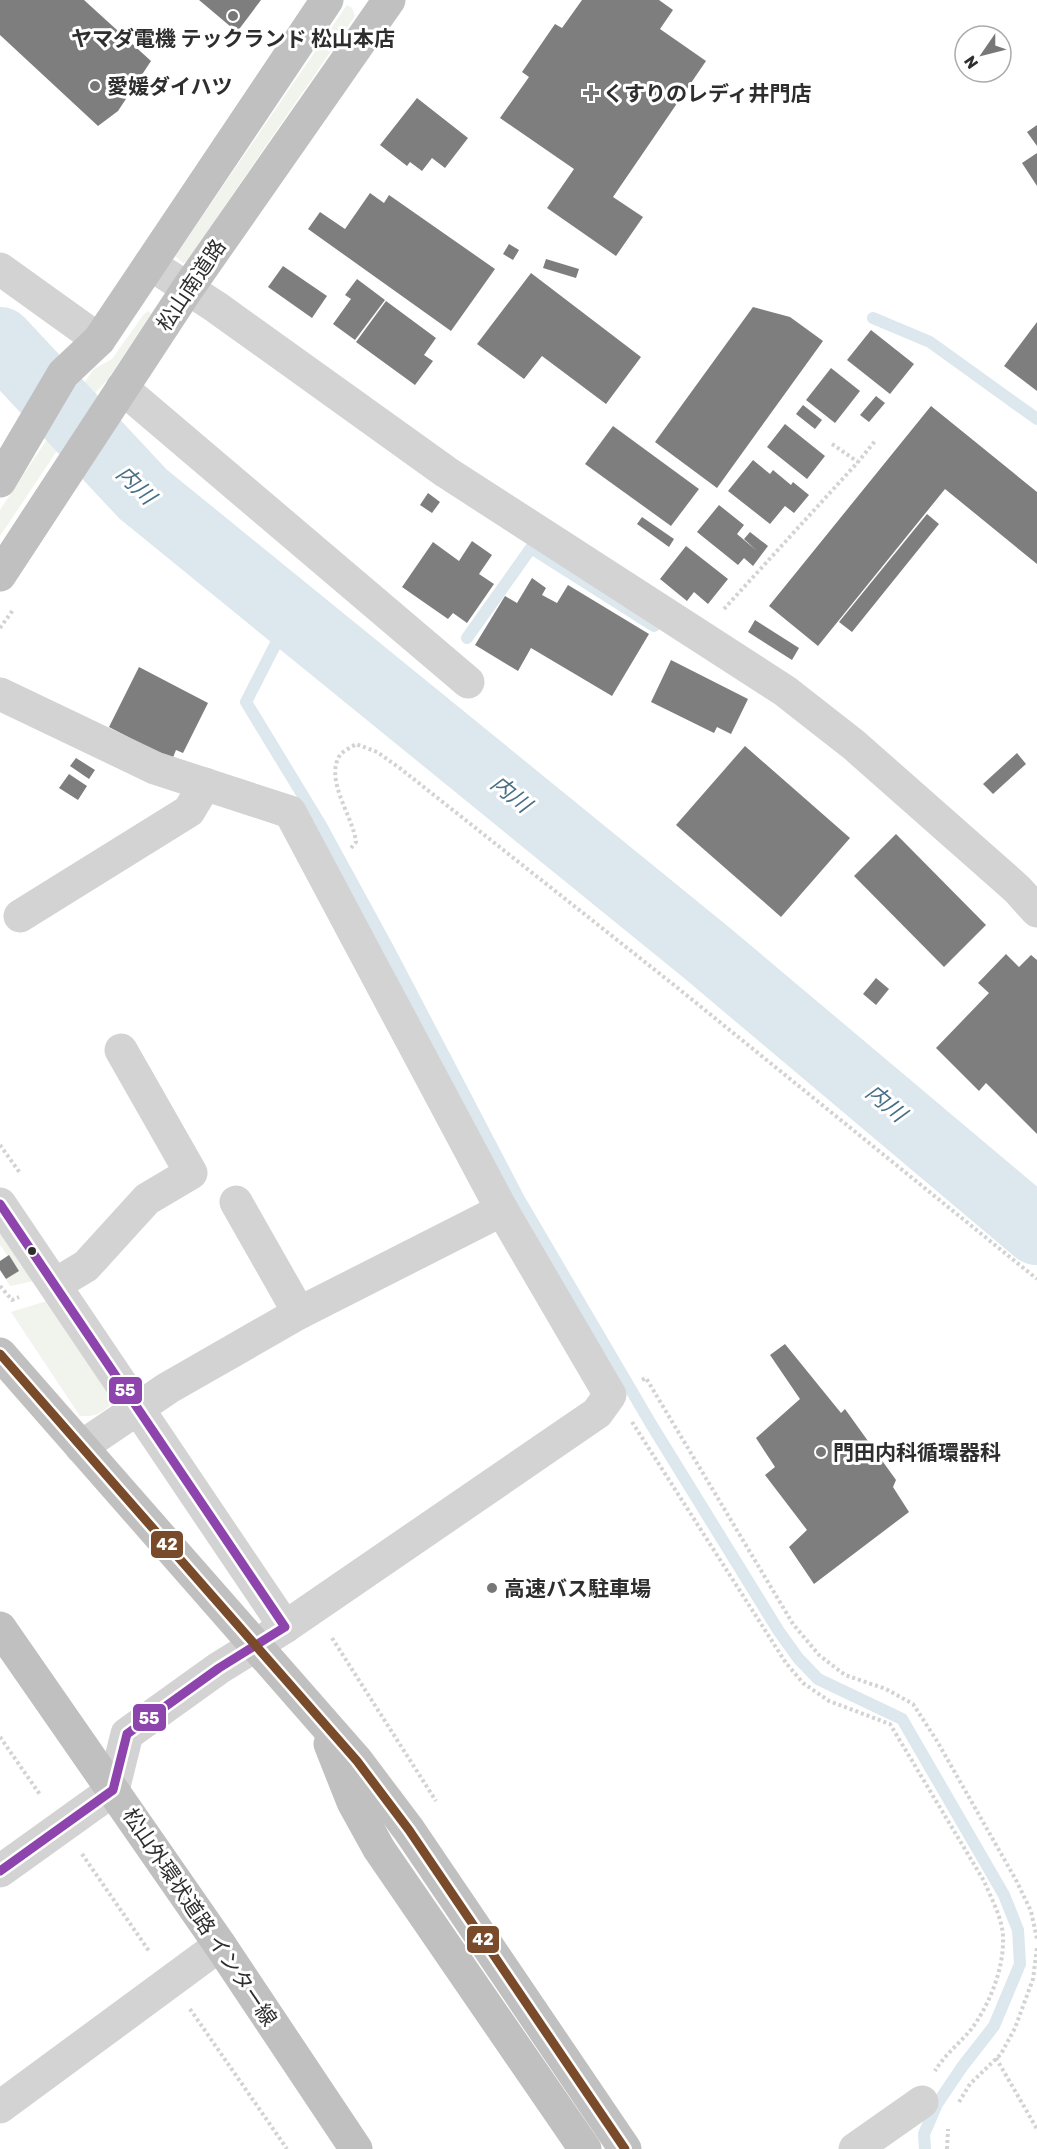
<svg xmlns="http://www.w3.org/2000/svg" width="1037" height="2149" font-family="Rubik,'Noto Sans JP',sans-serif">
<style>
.green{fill:#f1f3ed}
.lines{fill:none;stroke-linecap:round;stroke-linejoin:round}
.stream{stroke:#dce7ee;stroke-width:12}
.river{stroke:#dce7ee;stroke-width:68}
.building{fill:#7e7e7e}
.path{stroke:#d3d3d3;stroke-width:4;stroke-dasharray:3 3;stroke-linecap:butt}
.street{stroke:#d3d3d3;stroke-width:33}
.highway{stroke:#c0c0c0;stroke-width:33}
.bus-1-casing{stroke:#fff;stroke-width:14}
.bus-2-casing{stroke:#fff;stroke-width:14}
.bus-1{stroke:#8e44ad;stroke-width:9}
.bus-2{stroke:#7a4b2a;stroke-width:9}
.poi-dot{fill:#777;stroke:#fff;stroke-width:2}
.bus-dot{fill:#2e2e2e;stroke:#fff;stroke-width:2}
.labels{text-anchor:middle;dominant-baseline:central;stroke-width:6;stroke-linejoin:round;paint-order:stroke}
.poi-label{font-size:21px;font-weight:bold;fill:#2e2e2e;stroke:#fff;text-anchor:start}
.street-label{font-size:21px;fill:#2e2e2e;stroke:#fff}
.water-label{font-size:22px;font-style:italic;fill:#476f86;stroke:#fff}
.line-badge{stroke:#fff;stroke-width:2}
.badge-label{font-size:16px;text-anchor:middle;font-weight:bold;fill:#fff}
</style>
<rect width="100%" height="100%" fill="#fff"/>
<g class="green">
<polygon points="347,5 352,8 355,16 187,261 183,263 175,256"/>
<polygon points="149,311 151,314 108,379 97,391 0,536 0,510 93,370 112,359 144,314"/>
<polygon points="0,1231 34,1281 10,1286 6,1279 19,1271 0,1245"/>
<path d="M47 1301 114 1400C105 1412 96 1417 80 1416L11 1312Z"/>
</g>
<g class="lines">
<g class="stream">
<polyline points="873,318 930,342 1037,419"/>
<polyline points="291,614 246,702 319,822 390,952 519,1199 651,1424 778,1630 798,1658 818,1679 902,1719 1004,1895 1018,1930 1020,1964 994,2026 962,2067 937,2104 924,2134 925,2149"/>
<polyline points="467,638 531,548 654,626"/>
</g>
<polyline class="river" points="0,341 143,494 707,953 1037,1231"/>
</g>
<g class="building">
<polygon points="0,0 84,0 151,61 118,111 98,126 0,35"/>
<polygon points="199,0 261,0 237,32"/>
<polygon points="582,0 659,0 673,10 660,29 706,61 613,197 643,217 616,256 547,208 574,169 500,118 529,77 522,72 555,24 562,28"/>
<polygon points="417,98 468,138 445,168 432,158 422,171 410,162 407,166 380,145"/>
<polygon points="1037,125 1037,146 1027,132"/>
<polygon points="1037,153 1037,186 1022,163"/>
<polygon points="370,193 384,203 389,195 495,269 451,331 308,229 320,212 345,229"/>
<polygon points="509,244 519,250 513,260 503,254"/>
<polygon points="546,259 579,269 576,278 543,268"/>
<polygon points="283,266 327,296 312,318 268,287"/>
<polygon points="531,273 641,357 606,404 542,356 524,379 477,344"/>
<polygon points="357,279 385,300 355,340 333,324 351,299 345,295"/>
<polygon points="386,301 436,338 424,355 433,361 415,385 356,342"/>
<polygon points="753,307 790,317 823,341 717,488 655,442"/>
<polygon points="1037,322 1037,391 1004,366"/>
<polygon points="871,330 914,364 890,394 847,360"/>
<polygon points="831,368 860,391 835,423 806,400"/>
<polygon points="876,396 885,403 869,422 860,415"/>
<polygon points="803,405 822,420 815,429 796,414"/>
<polygon points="931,406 1037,492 1037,564 945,489 818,646 769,606"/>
<polygon points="785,424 825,456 807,479 767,447"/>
<polygon points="613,426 699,489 671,526 585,464"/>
<polygon points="753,460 770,474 773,470 791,485 793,482 809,495 794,513 785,506 770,524 728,491"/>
<polygon points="428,493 440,502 432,513 420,505"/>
<polygon points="719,505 744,525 737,534 757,551 744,539 750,532 768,546 753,566 744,558 738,565 697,532"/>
<polygon points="927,514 939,524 852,632 839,622"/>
<polygon points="642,517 674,539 669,547 637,524"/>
<polygon points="472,541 492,555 479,574 494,584 467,623 453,613 448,619 402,587 433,542 459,561"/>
<polygon points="686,546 728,579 708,604 694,592 687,601 660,579"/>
<polygon points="532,578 546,588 542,595 557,603 568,585 649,634 612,696 531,648 518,671 475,645 505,596 517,603"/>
<polygon points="755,620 799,648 792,660 748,632"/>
<polygon points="671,660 748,699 731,734 717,727 714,733 651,702"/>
<polygon points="139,667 208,703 183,753 176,750 172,760 109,727"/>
<polygon points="745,746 850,838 781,917 676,825"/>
<polygon points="1017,753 1026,764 993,794 983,784"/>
<polygon points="76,758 95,770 89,779 70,766"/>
<polygon points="69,774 87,786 78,800 59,788"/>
<polygon points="896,834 986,925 944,967 854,876"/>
<polygon points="1006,954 1019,967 1031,955 1037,960 1037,1134 986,1083 979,1091 936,1048 989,993 978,983"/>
<polygon points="876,978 889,989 876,1005 863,994"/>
<polygon points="9,1255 19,1271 6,1279 0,1270 0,1261"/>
<polygon points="785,1344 841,1413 845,1409 896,1480 893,1487 909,1512 814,1584 789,1547 807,1530 765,1475 775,1467 756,1438 800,1399 770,1355"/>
</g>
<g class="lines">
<g class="path">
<polyline points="832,444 858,462"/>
<polyline points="724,609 858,462 875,441"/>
<polyline points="0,628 13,610"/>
<path d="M351 848 356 842C353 816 324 780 340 755 343 751 352 747 356 744L377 752 401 769 674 985 1037 1279"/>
<polyline points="0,1145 20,1173"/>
<polyline points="0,1286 12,1300 19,1297"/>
<polyline points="642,1380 646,1378 793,1624 819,1655 845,1675 886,1689 913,1704 937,1741 1016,1880 1031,1911 1037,1939"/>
<path d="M632 1422 786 1663 803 1683 829 1701 890 1724 984 1881C991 1898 1003 1919 1003 1938 1004 1965 992 1998 977 2021 965 2040 946 2052 935 2071"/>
<polyline points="332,1638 436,1801"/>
<polyline points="0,1737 41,1796"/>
<polyline points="82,1854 149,1951"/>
<polyline points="190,2009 287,2149"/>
<polyline points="996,2058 1037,2129"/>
<polyline points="959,2102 970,2084 1001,2054 1015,2028 1033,1979 1037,1948"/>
<polyline points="947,2149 948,2129"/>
</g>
<g class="street">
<polyline points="150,264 216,307 446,472 785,691 854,745 1017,889 1037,911"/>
<polyline points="0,269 99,340"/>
<polyline points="122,388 468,682"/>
<polyline points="0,694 155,768 290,812 502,1210 610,1395 597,1413 285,1627"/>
<polyline points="20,916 189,811 205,784"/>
<polyline points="236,1202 299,1313"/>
<polyline points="0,1204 285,1627 219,1668 127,1734 113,1790 0,1871"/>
<polyline points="56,1284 86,1266 147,1199 191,1173 121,1050"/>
<polyline points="81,1447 168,1388 299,1313 502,1210"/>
<polyline points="0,2107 220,1945"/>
<polyline points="855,2149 922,2102"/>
</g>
<g class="highway">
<polyline points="0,481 63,374 99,340 327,0"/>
<polyline points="0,575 188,288 389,0"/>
<polyline points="0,1354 357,1761 409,1830 625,2149"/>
<polyline points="0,1628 220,1945 356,2149"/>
<polyline points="330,1744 353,1802 379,1849 585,2149"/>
</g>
<g class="bus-1-casing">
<polyline id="bus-1" points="0,1204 285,1627 219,1668 127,1734 113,1790 0,1871"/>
</g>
<g class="bus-2-casing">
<polyline id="bus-2" points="0,1354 357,1761 409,1830 625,2149"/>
</g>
<use href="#bus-1" class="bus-1"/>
<use href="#bus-2" class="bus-2"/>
</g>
<g class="poi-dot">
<circle cx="233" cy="16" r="6"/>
<circle cx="95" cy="86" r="6"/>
<path d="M588 84h6v6h6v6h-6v6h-6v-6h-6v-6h6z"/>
<circle cx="821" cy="1452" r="6"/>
<circle cx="492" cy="1588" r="6"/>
</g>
<circle class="bus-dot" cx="32" cy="1251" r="5"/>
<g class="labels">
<g class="poi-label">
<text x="233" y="38" text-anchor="middle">ヤマダ電機 テックランド 松山本店</text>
<text x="107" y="86">愛媛ダイハツ</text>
<text x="603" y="93">くすりのレディ井門店</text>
<text x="833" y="1452">門田内科循環器科</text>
<text x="504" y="1588">高速バス駐車場</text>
</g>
<g class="street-label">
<text transform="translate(191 285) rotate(-56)">松山南道路</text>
<text transform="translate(200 1917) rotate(56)">松山外環状道路 インター線</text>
</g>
<g class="water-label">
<text transform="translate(136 485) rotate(44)">内川</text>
<text transform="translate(511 794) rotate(39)">内川</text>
<text transform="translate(886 1103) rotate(40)">内川</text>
</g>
</g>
<g class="line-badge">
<rect x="108" y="1376" width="35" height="29" rx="6" fill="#8e44ad"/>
<rect x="150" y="1530" width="34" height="29" rx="6" fill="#7a4b2a"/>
<rect x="132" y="1703" width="35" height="29" rx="6" fill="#8e44ad"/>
<rect x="466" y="1925" width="34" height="29" rx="6" fill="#7a4b2a"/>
</g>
<g class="badge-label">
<text x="125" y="1396">55</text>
<text x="167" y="1550">42</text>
<text x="149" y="1724">55</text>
<text x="483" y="1945">42</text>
</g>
<g transform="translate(983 54) rotate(235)"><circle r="28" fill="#ffffff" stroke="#ababab" stroke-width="1.5"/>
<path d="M0-4.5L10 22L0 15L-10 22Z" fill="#777777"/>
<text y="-9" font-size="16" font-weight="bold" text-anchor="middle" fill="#2e2e2e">N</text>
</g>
</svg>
